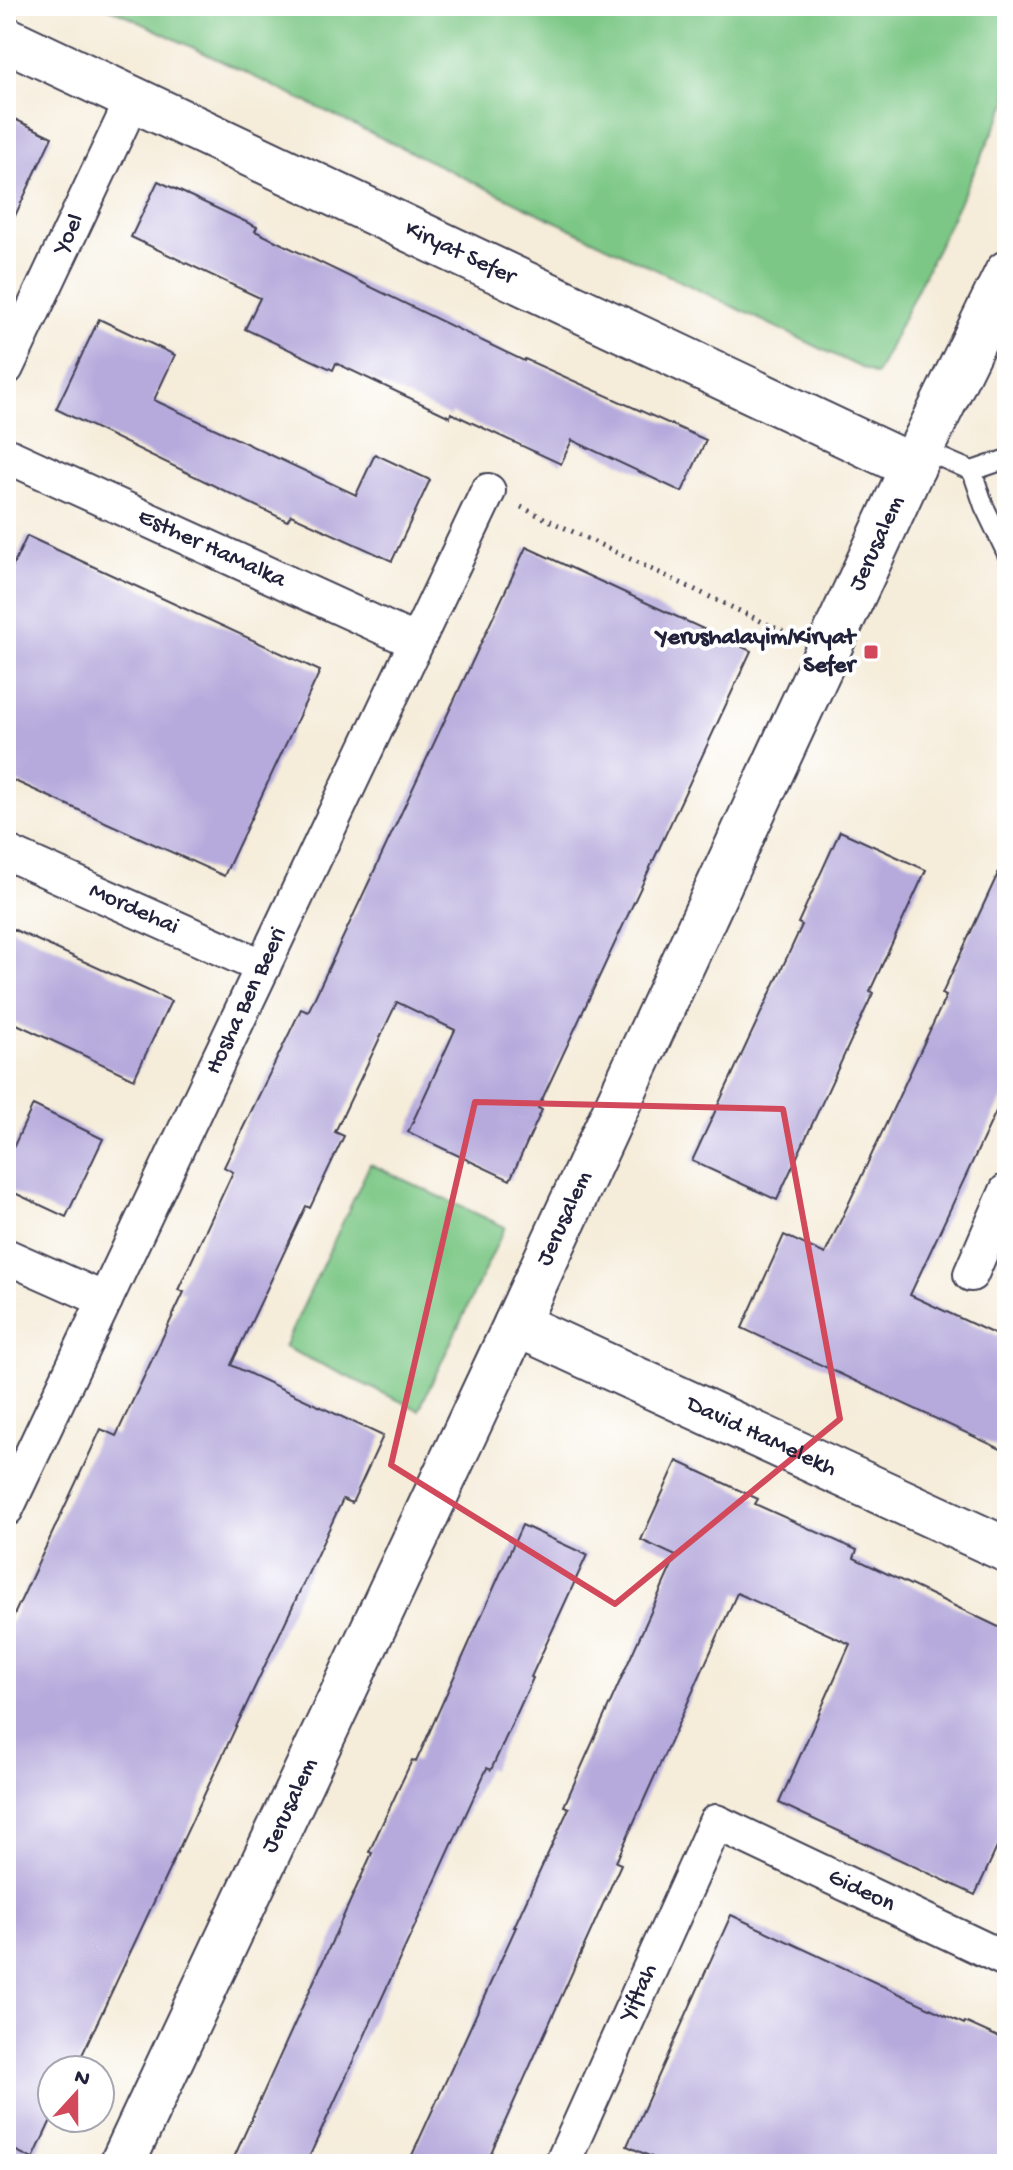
<svg xmlns="http://www.w3.org/2000/svg" width="1013" height="2170" font-family="'Gochi Hand',sans-serif">
<style>
.green{fill:#7cc785;stroke:#4f7460;stroke-width:2}
.building{fill:#b6aadc}
.lines{fill:none;stroke-linecap:round;stroke-linejoin:round}
.service-casing{stroke:#424053;stroke-width:22}
.minor-casing{stroke:#424053;stroke-width:38}
.tertiary-casing{stroke:#424053;stroke-width:48}
.path{stroke:#424053;stroke-width:5;stroke-dasharray:2 6;stroke-linecap:butt}
.service{stroke:#fff;stroke-width:18}
.minor{stroke:#fff;stroke-width:34}
.tertiary{stroke:#fff;stroke-width:44}
.marked{fill:none;stroke:#d1495b;stroke-width:6;stroke-linejoin:round}
.poi-dot{fill:#d1495b;stroke:#fff;stroke-width:3}
.labels{text-anchor:middle;dominant-baseline:central;stroke-width:8;stroke-linejoin:round;paint-order:stroke}
.street-label{font-size:24px;fill:#22223b;stroke:#fff}
.poi-label{font-size:24px;font-weight:bold;fill:#22223b;stroke:#fff;text-anchor:end}
</style>
<rect width="100%" height="100%" fill="#fff"/>
<filter id="ink" filterUnits="userSpaceOnUse"><feTurbulence type="fractalNoise" baseFrequency=".0125" numOctaves="2"/><feDisplacementMap in="SourceGraphic" scale="16" xChannelSelector="R" yChannelSelector="G"/><feConvolveMatrix kernelMatrix="1 2 1 2 8 2 1 2 1" color-interpolation-filters="sRGB"/></filter>
<filter id="wash" filterUnits="userSpaceOnUse"><feTurbulence type="fractalNoise" baseFrequency=".006" numOctaves="4" result="noise"/><feDisplacementMap in="SourceGraphic" scale="32" xChannelSelector="R" yChannelSelector="G"/><feGaussianBlur stdDeviation="1.8" result="paint"/><feColorMatrix in="noise" values="0 0 0 0 0 0 0 0 0 0 0 0 0 0 0 0 0 1.4 0 .05"/><feComposite in="paint" operator="in"/></filter>
<g filter="url(#wash)">
<rect width="100%" height="100%" fill="#f5ecd9"/>
<g class="green">
<polygon points="106,6 1007,6 1007,103 876,375"/>
<polygon points="370,1164 505,1227 419,1410 284,1347"/>
</g>
<g id="blocks">
<g class="building">
<polygon points="6,115 52,137 6,235"/>
<polygon points="158,181 257,227 255,231 524,361 525,359 706,440 682,492 572,440 561,464 451,413 450,417 336,363 333,370 245,329 260,298 131,237"/>
<polygon points="99,319 175,355 154,400 356,495 375,454 430,480 392,561 291,515 287,521 56,409"/>
<polygon points="27,536 320,671 224,876 6,777 6,580"/>
<polygon points="526,547 751,651 538,1108 542,1110 510,1180 408,1132 455,1030 397,1002 335,1132 344,1136 310,1208 306,1206 231,1365 383,1436 352,1503 343,1499 75,2070 52,2070 52,2118 33,2159 6,2146 6,1632 101,1429 116,1436 184,1292 178,1290 233,1172 224,1167 301,1009 308,1012"/>
<polygon points="840,831 926,870 870,991 873,993 777,1200 692,1161 802,925 798,923"/>
<polygon points="1007,854 1007,1088 910,1295 1007,1340 1007,1452 742,1328 784,1235 825,1254 946,996 942,994"/>
<polygon points="6,926 171,1001 134,1079 6,1019"/>
<polygon points="33,1105 103,1139 66,1217 6,1189 6,1163"/>
<polygon points="677,1461 758,1499 755,1504 857,1550 854,1558 1007,1631 1007,1826 975,1895 779,1803 850,1644 737,1593 616,1862 621,1864 486,2164 408,2164 516,1927 514,1927 569,1808 564,1806 676,1556 641,1540"/>
<polygon points="522,1525 587,1555 531,1677 533,1678 491,1770 487,1768 306,2164 231,2164 372,1853 369,1852 412,1760 416,1762"/>
<polygon points="731,1915 964,2024 965,2022 1007,2041 1007,2164 667,2164 627,2146"/>
</g>
</g>
</g>
<g filter="url(#ink)">
<use href="#blocks" fill-opacity="0" stroke="#424053" stroke-width="2"/>
<g class="lines">
<g class="service-casing">
<g id="service">
<polyline points="921,449 972,471 1007,459"/>
<polyline points="972,471 984,506 1007,554"/>
</g>
</g>
<g class="minor-casing">
<g id="minor">
<path id="s1" d="M6 368 133 99"/>
<path id="s2" d="M6 455 416 642"/>
<path id="s3" d="M6 852 263 967"/>
<polyline points="6,1256 105,1300"/>
<polyline points="971,1274 1007,1191"/>
<path id="s4" d="M6 1509 488 491"/>
<path id="s5" d="M562 2164 716 1822 1007 1960"/>
</g>
</g>
<g class="tertiary-casing">
<g id="tertiary">
<path id="s6" d="M6 39 913 467"/>
<path id="s7" d="M516 1324 1007 1550"/>
<path id="s8" d="M122 2164 516 1324 921 449 1007 273"/>
</g>
</g>
<polyline class="path" points="521,507 790,635"/>
<use href="#service" class="service"/>
<use href="#minor" class="minor"/>
<use href="#tertiary" class="tertiary"/>
</g>
</g>
<path class="marked" d="M475 1102 783 1109 840 1419 615 1604 391 1465Z"/>
<rect class="poi-dot" x="863" y="644" width="16" height="16" rx="4"/>
<g class="labels">
<g class="street-label">
<text stroke="none"><textPath href="#s1" startOffset="148">Yoel</textPath></text>
<text stroke="none"><textPath href="#s6" startOffset="502">Kiryat Sefer</textPath></text>
<text stroke="none"><textPath href="#s8" startOffset="1788">Jerusalem</textPath></text>
<text stroke="none"><textPath href="#s2" startOffset="226">Esther HaMalka</textPath></text>
<text stroke="none"><textPath href="#s3" startOffset="140">Mordehai</textPath></text>
<text stroke="none"><textPath href="#s4" startOffset="562">Hosha Ben Beeri</textPath></text>
<text stroke="none"><textPath href="#s8" startOffset="1044">Jerusalem</textPath></text>
<text stroke="none"><textPath href="#s7" startOffset="270">David HaMelekh</textPath></text>
<text stroke="none"><textPath href="#s8" startOffset="396">Jerusalem</textPath></text>
<text stroke="none"><textPath href="#s5" startOffset="536">Gideon</textPath></text>
<text stroke="none"><textPath href="#s5" startOffset="188">Yiftah</textPath></text>
</g>
<g class="poi-label">
<text x="855" y="638">Yerushalayim/Kiryat<tspan x="855" dy="28">Sefer</tspan></text>
</g>
</g>
<rect width="1013" height="2170" fill="none" stroke="#fff" stroke-width="32"/>
<g transform="translate(76 2094) rotate(21)"><circle r="38" fill="#ffffff" stroke="#a7a7b1" stroke-width="2"/>
<path d="M0-6L14 30L0 20L-14 30Z" fill="#d1495b"/>
<text y="-12" font-size="22" font-weight="bold" text-anchor="middle" fill="#22223b">N</text>
</g>
</svg>
